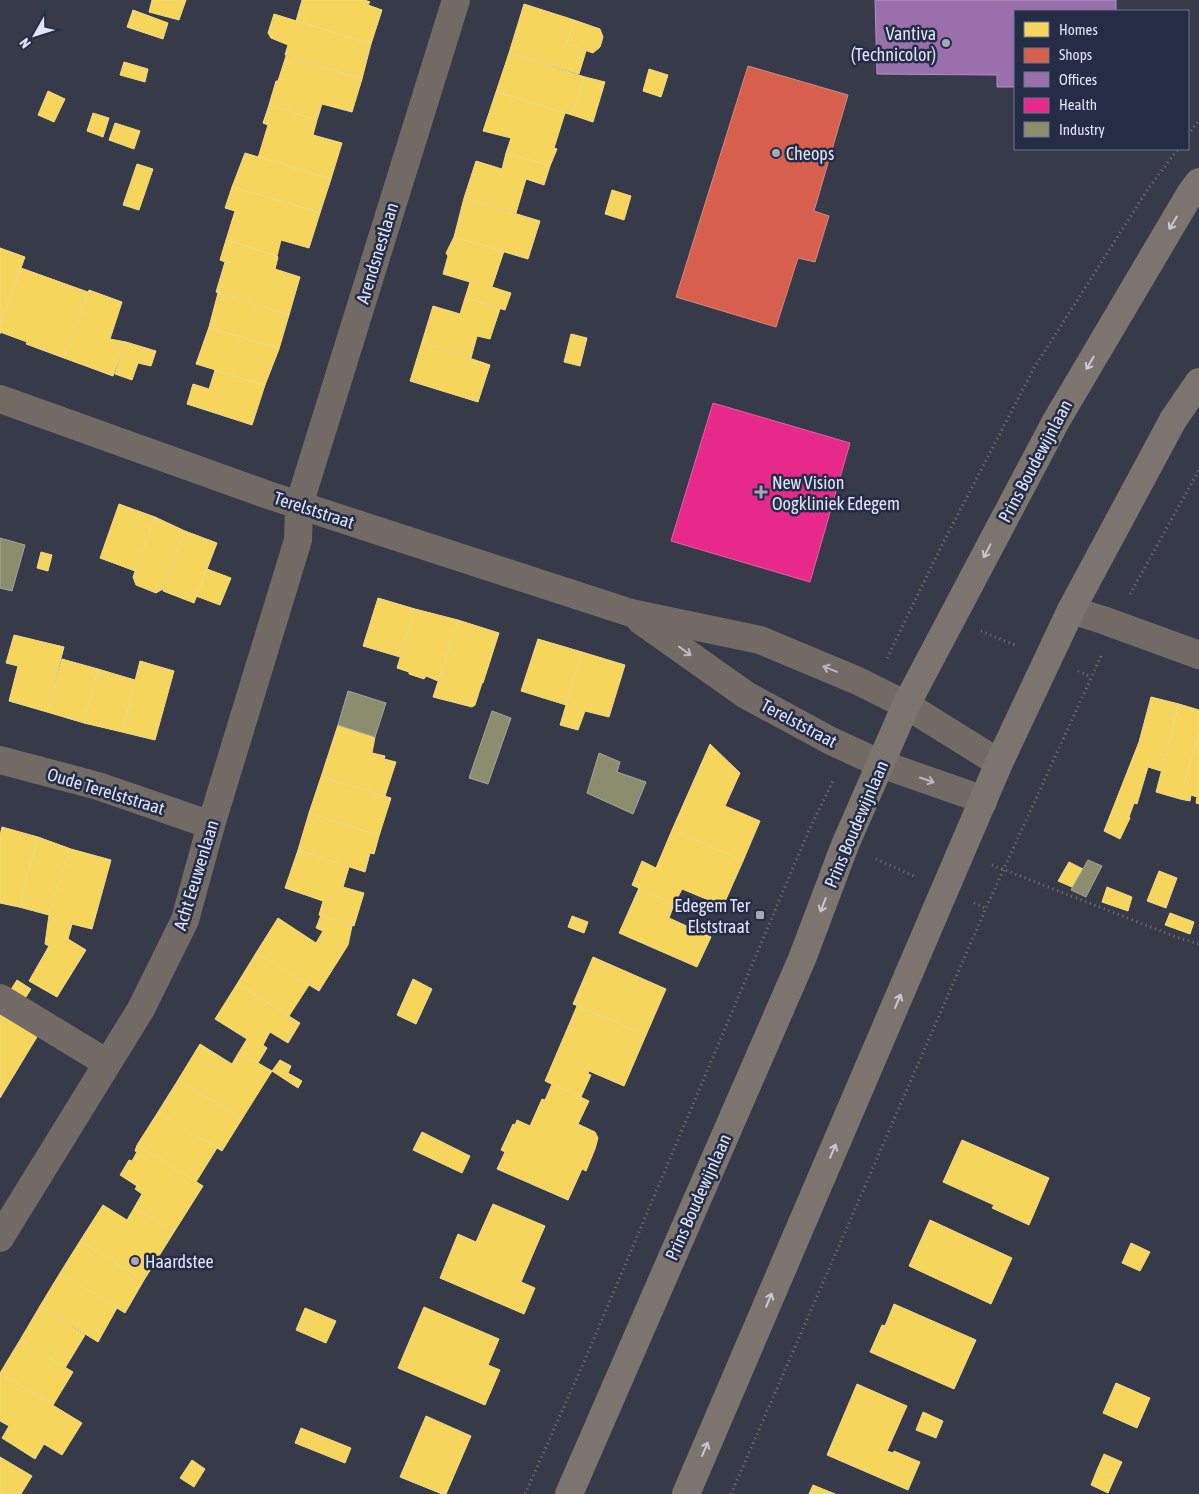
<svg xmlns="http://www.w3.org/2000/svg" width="1199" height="1494" font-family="'Asap Condensed',sans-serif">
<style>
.homes{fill:#f6d55c;stroke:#efda8a}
.shops{fill:#d6604d;stroke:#d98880}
.offices{fill:#9970ab;stroke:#ae93c2}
.health{fill:#e7298a;stroke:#e561aa}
.industry{fill:#8c8c6e;stroke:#a5a697}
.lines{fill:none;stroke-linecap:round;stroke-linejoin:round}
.path{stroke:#787575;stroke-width:3;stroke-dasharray:1 4;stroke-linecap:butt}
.minor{stroke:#726a65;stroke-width:28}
.major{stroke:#7c746e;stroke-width:28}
.oneway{stroke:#c6c8d4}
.oneway2{stroke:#b9b9c3}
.poi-dot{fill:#a4a8b9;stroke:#252c46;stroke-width:2}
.labels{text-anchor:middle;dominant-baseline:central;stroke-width:5;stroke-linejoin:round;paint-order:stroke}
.poi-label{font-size:18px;fill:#dfe4f6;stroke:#252c46;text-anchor:start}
.street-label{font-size:18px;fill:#dfe4f6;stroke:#252c46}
</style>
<rect width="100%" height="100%" fill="#373a49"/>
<g class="homes">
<polygon points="152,0 186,0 179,20 149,12"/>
<polygon points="302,0 365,0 370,2 368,5 382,10 371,44 296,21"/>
<polygon points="524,4 574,20 567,44 586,51 579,74 509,53"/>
<polygon points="133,10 168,23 163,39 127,27"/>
<polygon points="274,14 371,44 362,79 285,55 288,45 271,38 268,33"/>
<polygon points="574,20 600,29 603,37 600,47 593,53 567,44"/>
<polygon points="509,53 585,77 572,115 496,92"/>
<polygon points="286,56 362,79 352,112 322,104 317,120 269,105 276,81 278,81"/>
<polygon points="124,62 148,69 145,82 120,75"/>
<polygon points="649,69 668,75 661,97 643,91"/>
<polygon points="585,77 605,82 593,122 572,115"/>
<polygon points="48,91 65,99 54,122 38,115"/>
<polygon points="496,92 565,113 554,148 557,149 550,166 506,153 511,138 483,131"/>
<polygon points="269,105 317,120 313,135 342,143 331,179 258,158 268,125 263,123"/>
<polygon points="93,113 109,118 103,137 87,131"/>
<polygon points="115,123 140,131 134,149 109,140"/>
<polygon points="245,153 331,179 320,213 232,187"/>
<polygon points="506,153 550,166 544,185 526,179 516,213 464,198 476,161 502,169"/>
<polygon points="137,164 153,169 139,210 123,205"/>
<polygon points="232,187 320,213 309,248 281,240 277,256 226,240 235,211 225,208"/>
<polygon points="612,190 631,196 624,220 605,214"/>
<polygon points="464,198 540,221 528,259 454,237"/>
<polygon points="454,237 504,251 492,287 511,293 505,310 465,298 470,282 443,274 448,256 446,253"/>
<polygon points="226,240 277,256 278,257 275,269 300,277 289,315 216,292 225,262 220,260"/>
<polygon points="0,248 25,257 0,325"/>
<polygon points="21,268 88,292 64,358 26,344 27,342 0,332 0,334 0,325"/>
<polygon points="89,290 122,302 110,339 126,342 113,376 64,358"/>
<polygon points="218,293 289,315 279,349 209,327"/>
<polygon points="465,298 500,309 490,339 477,336 471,358 422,342 433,306 460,314"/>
<polygon points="209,327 279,349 265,385 196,364"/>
<polygon points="571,334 587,338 580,366 564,362"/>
<polygon points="126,342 156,351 151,366 138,363 132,380 115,374"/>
<polygon points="422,342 490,365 478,402 410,381"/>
<polygon points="215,370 265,385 252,425 187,404 193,384 209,389"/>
<polygon points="119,504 155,517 135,571 100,558"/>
<polygon points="155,517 185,531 163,589 156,593 136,585 133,577"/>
<polygon points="185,531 217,543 194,603 163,591"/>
<polygon points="41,552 52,555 48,571 37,568"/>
<polygon points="207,569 231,578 220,605 196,596"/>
<polygon points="378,598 415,609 400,657 363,646"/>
<polygon points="415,609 458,620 438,681 426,676 424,679 409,674 409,672 397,668"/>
<polygon points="458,620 499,633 483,683 482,683 475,705 472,707 433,697"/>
<polygon points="14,635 64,647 47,712 9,701 18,666 6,663"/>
<polygon points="538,639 582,652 566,705 521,691"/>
<polygon points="582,652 625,665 609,717 585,711 578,730 560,725"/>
<polygon points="62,659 98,669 84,723 47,712"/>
<polygon points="140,661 174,671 155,740 122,732"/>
<polygon points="98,669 135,680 122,732 84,723"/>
<polygon points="1151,697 1179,704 1161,771 1148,767 1137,804 1134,803 1129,817 1130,818 1120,839 1104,831 1139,742"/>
<polygon points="1179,704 1199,710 1199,734 1180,799 1156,792"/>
<polygon points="338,725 375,737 372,753 385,756 384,759 396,762 385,796 321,777"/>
<polygon points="1199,734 1199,804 1196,803 1197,797 1191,795 1190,801 1180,799"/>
<polygon points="710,744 740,773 725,806 760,821 743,861 672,830"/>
<polygon points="321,777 391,798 379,836 309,813"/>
<polygon points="309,813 379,836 374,854 370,853 365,872 298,850"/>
<polygon points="2,827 38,837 19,907 0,903 0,835"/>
<polygon points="672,830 743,861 723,906 682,889 674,905 632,885 642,861 656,868"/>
<polygon points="38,837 71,849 49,915 19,907"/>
<polygon points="71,849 111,860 92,929 72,924 68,939 86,950 57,997 29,981 49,946 45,944 49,915"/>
<polygon points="298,850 349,867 343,887 364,893 354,926 319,915 323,901 285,888"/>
<polygon points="1069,862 1083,869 1072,887 1058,881"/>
<polygon points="1159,871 1177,878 1166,908 1147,901"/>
<polygon points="1107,887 1132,897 1128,911 1102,902"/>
<polygon points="639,888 674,905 669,918 711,937 697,967 619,933"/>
<polygon points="1170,913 1194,922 1190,934 1165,925"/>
<polygon points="321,915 352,926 348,945 319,991 256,953 278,918 316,943 323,931 316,928"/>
<polygon points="572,916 588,922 584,933 568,927"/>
<polygon points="256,953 309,985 289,1016 237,984"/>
<polygon points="593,957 666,989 646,1035 573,1004"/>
<polygon points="413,979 432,989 416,1024 397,1015"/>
<polygon points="17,980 31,989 24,1000 10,991"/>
<polygon points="237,984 300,1023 288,1043 270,1032 263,1045 267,1048 258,1063 239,1052 247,1039 215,1019"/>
<polygon points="577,1006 646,1035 624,1086 589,1071 588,1074 591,1075 581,1097 545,1081"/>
<polygon points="0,1007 40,1032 0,1098"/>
<polygon points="200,1044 232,1064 239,1052 272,1071 242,1119 178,1080"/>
<polygon points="280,1060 291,1066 288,1073 302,1081 298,1088 272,1071"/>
<polygon points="178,1080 242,1119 222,1151 158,1112"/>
<polygon points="552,1084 589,1101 578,1124 595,1132 598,1138 595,1149 586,1171 582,1169 568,1200 497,1169 505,1152 501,1150 513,1124 515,1125 517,1120 530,1126 542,1099 545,1100"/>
<polygon points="158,1112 217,1148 196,1182 137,1145"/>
<polygon points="422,1132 470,1156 462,1173 413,1150"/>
<polygon points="962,1140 1049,1178 1029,1225 992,1208 994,1205 943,1182"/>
<polygon points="137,1145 203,1186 174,1232 134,1208 142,1194 135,1189 137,1186 120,1175 129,1160 132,1161 137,1152 135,1151"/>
<polygon points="493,1204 545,1226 521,1282 535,1288 524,1314 440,1278 458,1234 476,1242"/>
<polygon points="103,1205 127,1220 134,1208 174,1232 144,1280 80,1241"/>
<polygon points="930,1220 1012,1258 991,1304 909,1266"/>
<polygon points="80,1241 144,1280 125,1313 60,1273"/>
<polygon points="1131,1243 1150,1252 1140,1271 1122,1263"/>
<polygon points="60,1273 117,1308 98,1342 40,1306"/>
<polygon points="894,1304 976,1340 954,1389 870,1352 882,1325 885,1326"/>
<polygon points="40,1306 85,1335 65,1368 20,1340"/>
<polygon points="424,1307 499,1339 488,1365 500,1370 485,1405 398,1368"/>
<polygon points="305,1308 336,1321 326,1343 296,1330"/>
<polygon points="20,1340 73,1372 53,1405 0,1373"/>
<polygon points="0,1373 82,1423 62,1455 44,1444 35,1459 2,1438 9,1426 0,1421"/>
<polygon points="1116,1383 1150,1398 1137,1428 1103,1413"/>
<polygon points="857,1384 907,1406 887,1451 893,1453 894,1451 920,1462 908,1490 827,1455"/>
<polygon points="923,1412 943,1421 936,1438 916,1430"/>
<polygon points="426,1416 471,1436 446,1494 442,1494 400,1477"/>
<polygon points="301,1428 351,1448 345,1463 295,1443"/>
<polygon points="1104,1454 1122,1462 1115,1477 1097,1470"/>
<polygon points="0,1457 32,1476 21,1494 0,1494"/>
<polygon points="192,1460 205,1469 194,1487 180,1478"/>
<polygon points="1097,1470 1115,1477 1108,1493 1091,1485"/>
<polygon points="813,1485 835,1494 809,1494"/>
</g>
<polygon class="shops" points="748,66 848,95 814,211 829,216 815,262 798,258 776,327 676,297"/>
<polygon class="offices" points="875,0 1116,0 1116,11 1015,11 1015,87 997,87 997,75 877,74"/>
<polygon class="health" points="713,403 850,443 810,582 671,541"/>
<g class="industry">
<polygon points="0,538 25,545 12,591 0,588"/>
<polygon points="348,691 386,703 375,737 338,725"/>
<polygon points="492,711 511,718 488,784 469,778"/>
<polygon points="599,753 620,762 617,772 646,782 633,814 587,793"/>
<polygon points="1088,860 1102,866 1086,897 1071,890"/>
</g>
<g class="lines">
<g class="path">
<polyline points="1188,135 1199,120"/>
<polyline points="1130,594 1199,470"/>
<polyline points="981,631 1017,646"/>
<polyline points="887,658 940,549 1034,368 1148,189 1178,149"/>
<polyline points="1078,671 1091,677"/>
<polyline points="876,859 916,877"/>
<polyline points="992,865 1176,937 1199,944"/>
<polyline points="974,903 986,908"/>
<polyline points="525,1494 584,1362 809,830 834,779"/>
<polyline points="731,1494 986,908 1102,654"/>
</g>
<g class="minor">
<polyline points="0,399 268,495 631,613 760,640 858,681 906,705 999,763"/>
<polyline points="1071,610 1103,620 1199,655"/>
<polyline points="640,620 746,695 831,741 881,764 967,794 983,802"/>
<polyline points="0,760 98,786 211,825"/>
<polyline points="0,998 107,1063"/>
<polyline points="0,1238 141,1009 185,920 211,825 298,540 299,505 456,0"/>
</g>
<g class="major">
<polyline points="569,1494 802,959 845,845 906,705 1056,421 1190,194 1199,182"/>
<polyline points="686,1494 999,763 1071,610 1173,420 1199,382"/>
</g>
</g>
<defs><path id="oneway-shaft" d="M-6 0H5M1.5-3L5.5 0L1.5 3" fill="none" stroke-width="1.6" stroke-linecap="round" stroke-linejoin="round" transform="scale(1.25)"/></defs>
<g class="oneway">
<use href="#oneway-shaft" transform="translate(1173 223) rotate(121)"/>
<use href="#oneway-shaft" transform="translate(1090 363) rotate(120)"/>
<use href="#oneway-shaft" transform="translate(987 551) rotate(118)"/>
<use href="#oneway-shaft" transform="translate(823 905) rotate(111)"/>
<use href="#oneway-shaft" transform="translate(898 1001) rotate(-67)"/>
<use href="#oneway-shaft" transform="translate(833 1151) rotate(-67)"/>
<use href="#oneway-shaft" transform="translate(769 1300) rotate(-67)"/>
<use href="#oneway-shaft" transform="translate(705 1449) rotate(-67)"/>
</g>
<g class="oneway2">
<use href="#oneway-shaft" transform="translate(685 651) rotate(36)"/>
<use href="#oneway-shaft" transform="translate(830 669) rotate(-158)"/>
<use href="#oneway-shaft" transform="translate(927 780) rotate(19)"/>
</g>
<g class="poi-dot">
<circle cx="946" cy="43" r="5"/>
<circle cx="776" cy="153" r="5"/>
<path d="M758.5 484.5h5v5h5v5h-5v5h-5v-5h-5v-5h5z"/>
<rect x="755" y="910" width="10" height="10" rx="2.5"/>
<circle cx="135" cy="1261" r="5"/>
</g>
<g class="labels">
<g class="poi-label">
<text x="936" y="33" text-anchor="end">Vantiva<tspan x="936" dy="21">(Technicolor)</tspan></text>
<text x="786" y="153">Cheops</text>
<text x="772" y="482">New Vision<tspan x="772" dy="21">Oogkliniek Edegem</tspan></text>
<text x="750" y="905" text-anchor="end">Edegem Ter<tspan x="750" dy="21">Elststraat</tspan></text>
<text x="145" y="1261">Haardstee</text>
</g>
<g class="street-label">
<text transform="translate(377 253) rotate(-73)">Arendsnestlaan</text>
<text transform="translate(1035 461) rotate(-62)">Prins Boudewijnlaan</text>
<text transform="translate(314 510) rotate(18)">Terelststraat</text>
<text transform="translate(799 723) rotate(28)">Terelststraat</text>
<text transform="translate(106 791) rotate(17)">Oude Terelststraat</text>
<text transform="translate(856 824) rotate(-67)">Prins Boudewijnlaan</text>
<text transform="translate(196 875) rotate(-73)">Acht Eeuwenlaan</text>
<text transform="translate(698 1197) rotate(-66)">Prins Boudewijnlaan</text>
</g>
</g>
<rect x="1014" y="10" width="175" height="140" fill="#252c46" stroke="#6f768c"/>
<rect x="1024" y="22" width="25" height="15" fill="#f6d55c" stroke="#6f768c"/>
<text x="1059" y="35" font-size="15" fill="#dfe4f6">Homes</text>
<rect x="1024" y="48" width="25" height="15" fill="#d6604d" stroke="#6f768c"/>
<text x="1059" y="60" font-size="15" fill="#dfe4f6">Shops</text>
<rect x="1024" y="72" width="25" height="15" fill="#9970ab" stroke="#6f768c"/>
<text x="1059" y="85" font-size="15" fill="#dfe4f6">Offices</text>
<rect x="1024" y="98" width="25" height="15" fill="#e7298a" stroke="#6f768c"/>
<text x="1059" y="110" font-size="15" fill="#dfe4f6">Health</text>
<rect x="1024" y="122" width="25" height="15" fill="#8c8c6e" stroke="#6f768c"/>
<text x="1059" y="135" font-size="15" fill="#dfe4f6">Industry</text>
<g transform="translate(35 35) rotate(231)" stroke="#252c46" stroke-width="4" paint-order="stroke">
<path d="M0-4L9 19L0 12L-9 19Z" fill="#dfe4f6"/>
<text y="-8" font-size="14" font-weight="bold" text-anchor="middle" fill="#dfe4f6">N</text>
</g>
</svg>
